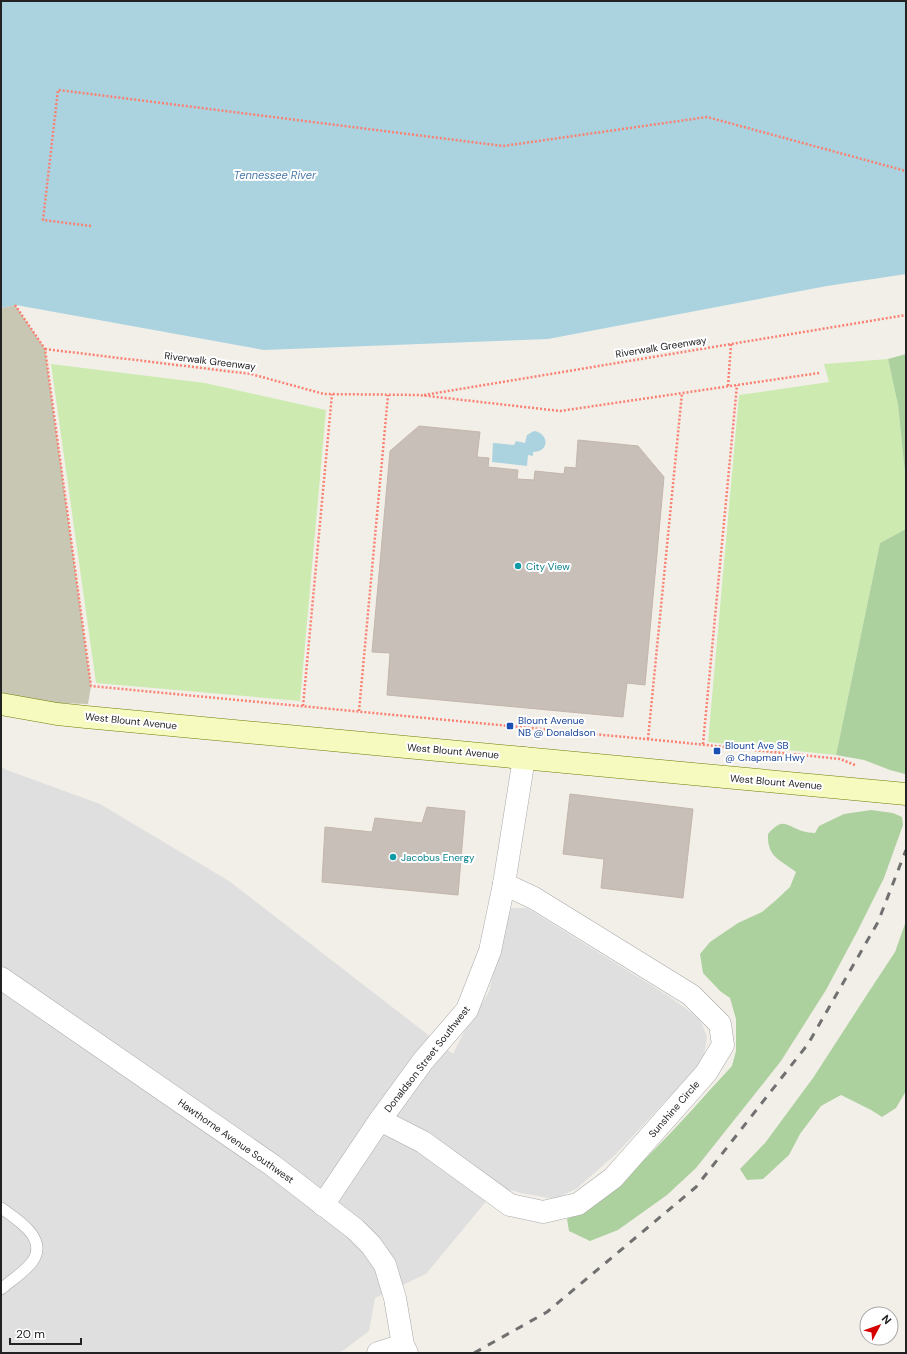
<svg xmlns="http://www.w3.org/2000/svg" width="907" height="1354" font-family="'DM Sans',sans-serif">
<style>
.residential{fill:#e0dfdf}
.construction{fill:#c7c7b4}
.grass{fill:#cdebb0}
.forest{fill:#add19e}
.water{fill:#aad3df}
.building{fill:#c7bfb8;stroke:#c4b6ab}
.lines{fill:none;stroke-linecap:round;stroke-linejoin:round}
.lane-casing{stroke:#a9a9a9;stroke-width:12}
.street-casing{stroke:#a9a9a9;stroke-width:23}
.secondary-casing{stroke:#707d05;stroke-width:23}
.path{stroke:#fa8072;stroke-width:2.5;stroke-dasharray:2 2;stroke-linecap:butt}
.lane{stroke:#fff;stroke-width:11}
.street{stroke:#fff;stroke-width:22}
.secondary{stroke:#f7fabf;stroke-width:22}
.rail{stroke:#707070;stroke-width:3;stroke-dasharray:8 8;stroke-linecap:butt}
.culture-dot{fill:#0f9aa8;stroke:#fff;stroke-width:1.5}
.transit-dot{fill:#1a4fb4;stroke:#fff;stroke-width:1.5}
.labels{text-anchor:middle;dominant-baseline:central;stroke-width:4;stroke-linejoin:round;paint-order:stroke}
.street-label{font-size:10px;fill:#222;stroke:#fff}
.culture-label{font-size:10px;fill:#0d838f;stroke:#fff;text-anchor:start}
.transit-label{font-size:10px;fill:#164399;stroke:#fff;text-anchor:start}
.water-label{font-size:11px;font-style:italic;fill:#4a7aab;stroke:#fff}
</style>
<rect width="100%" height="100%" fill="#f2efe9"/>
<polygon class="residential" points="1,767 7,770 100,804 229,881 453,1054 466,1028 489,992 504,927 511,908 527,908 670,997 700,1019 707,1037 703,1061 616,1154 576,1189 554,1199 521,1193 498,1187 426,1274 375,1298 369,1331 344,1350 336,1353 1,1353"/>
<polygon class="construction" points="15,305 45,349 91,686 88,704 1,701 1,308"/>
<g class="grass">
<polygon points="888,359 898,405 906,483 906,529 880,543 836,755 708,742 739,395 829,382 824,364"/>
<polygon points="51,364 205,383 326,410 300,701 96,683"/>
</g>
<g class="forest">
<polygon points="906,354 906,483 898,405 888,359"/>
<polygon points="906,529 906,773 905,774 890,770 864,760 836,755 880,543"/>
<path d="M871 810 893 813 902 817 903 825 884 878 858 930 826 990 781 1061 696 1168 667 1195 618 1230 590 1241 569 1231 567 1219C597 1206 621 1183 644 1160 675 1130 703 1097 732 1066L736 1051V1019L730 998 720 991 703 973 700 954 710 942 738 923 762 912 775 901 790 887 796 872C779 859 767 857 768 834 783 817 785 825 802 831 806 832 811 833 815 833L819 826 844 814Z"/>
<polygon points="906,921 906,1091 896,1108 882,1117 871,1110 841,1095 821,1106 800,1134 789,1155 763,1179 747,1180 740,1169 765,1143 813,1078 870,990 895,952"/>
</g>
<g class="water">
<polygon points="1,1 906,1 906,274 827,286 548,339 264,350 16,305 1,308"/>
<path d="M534 431C549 433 550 452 533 452V456L528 455 527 466 492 462 493 443 514 445 516 441 525 443 527 435Z"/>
</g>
<g class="building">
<polygon points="419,426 480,432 477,457 489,458 488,467 518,470 517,479 534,480 535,471 564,474 565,467 576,468 578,440 638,446 664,477 645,685 627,683 623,717 387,695 390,653 372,652 390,451"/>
<polygon points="570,794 693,809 683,898 601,888 604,859 563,854"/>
<polygon points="427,807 465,811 458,895 322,882 325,827 372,832 375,818 422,823"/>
</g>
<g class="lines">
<g class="lane-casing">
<path id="lane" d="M1 1208C18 1220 49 1239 32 1262 25 1272 10 1281 1 1289"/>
</g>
<g class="street-casing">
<g id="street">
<polyline points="1,978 272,1165 355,1229 371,1245 385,1265 395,1298 403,1345 407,1353"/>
<polyline points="380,1120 423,1142 510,1205 543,1212 578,1204 613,1178 706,1073 723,1045 720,1024 691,995 534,898 504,884"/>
<polyline points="323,1205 380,1120 423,1061 467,1010 490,951 504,884 524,758"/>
<polyline points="378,1353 403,1345"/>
</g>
</g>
<g class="secondary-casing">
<polyline id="secondary" points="1,704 57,714 86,717 906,794"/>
</g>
<g class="path">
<polyline points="91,226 43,220 58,90 503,146 707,117 906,171"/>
<polyline points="15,305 45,349 91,686 677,742 840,759 855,765"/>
<polyline points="45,349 251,374 324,394 419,395 560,411 819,373"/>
<polyline points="728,386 731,344"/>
<polyline points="424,395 906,315"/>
<polyline points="303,706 332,394"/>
<polyline points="359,711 388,395"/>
<polyline points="648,739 682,393"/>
<polyline points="703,744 737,385"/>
</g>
<use href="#lane" class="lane"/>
<use href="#street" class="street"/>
<use href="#secondary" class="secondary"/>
<polyline class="rail" points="474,1353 547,1312 696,1187 808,1044 878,922 906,850"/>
</g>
<g class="culture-dot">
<circle cx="518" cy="566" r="4"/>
<circle cx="393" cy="857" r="4"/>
</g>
<g class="transit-dot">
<rect x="506" y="722" width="8" height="8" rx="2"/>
<rect x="713" y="747" width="8" height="8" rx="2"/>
</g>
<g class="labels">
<g class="street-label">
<text transform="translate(661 347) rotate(-9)">Riverwalk Greenway</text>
<text transform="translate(210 361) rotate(7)">Riverwalk Greenway</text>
<text transform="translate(131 721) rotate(6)">West Blount Avenue</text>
<text transform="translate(453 751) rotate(5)">West Blount Avenue</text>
<text transform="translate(776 782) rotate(5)">West Blount Avenue</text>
<text transform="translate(427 1059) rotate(-52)">Donaldson Street Southwest</text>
<text transform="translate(674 1109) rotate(-49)">Sunshine Circle</text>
<text transform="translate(236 1141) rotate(35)">Hawthorne Avenue Southwest</text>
</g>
<g class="culture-label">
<text x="526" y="566">City View</text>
<text x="401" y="857">Jacobus Energy</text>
</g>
<g class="transit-label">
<text x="518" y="720">Blount Avenue<tspan x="518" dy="12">NB @ Donaldson</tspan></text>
<text x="725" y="745">Blount Ave SB<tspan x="725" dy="12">@ Chapman Hwy</tspan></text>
</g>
<g class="water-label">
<text x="275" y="175">Tennessee River</text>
</g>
</g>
<rect width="907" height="1354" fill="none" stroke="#222222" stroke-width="4"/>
<g transform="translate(879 1326) rotate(49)"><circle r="19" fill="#ffffff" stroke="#a7a7a7"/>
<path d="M0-3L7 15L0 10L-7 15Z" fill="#d40000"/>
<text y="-6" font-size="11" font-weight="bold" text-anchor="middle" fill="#222222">N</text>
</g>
<path d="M10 1338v6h71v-6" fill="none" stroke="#222222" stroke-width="2"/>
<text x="16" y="1338" font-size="12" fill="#222222" stroke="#ffffff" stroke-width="3" paint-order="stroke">20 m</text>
</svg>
